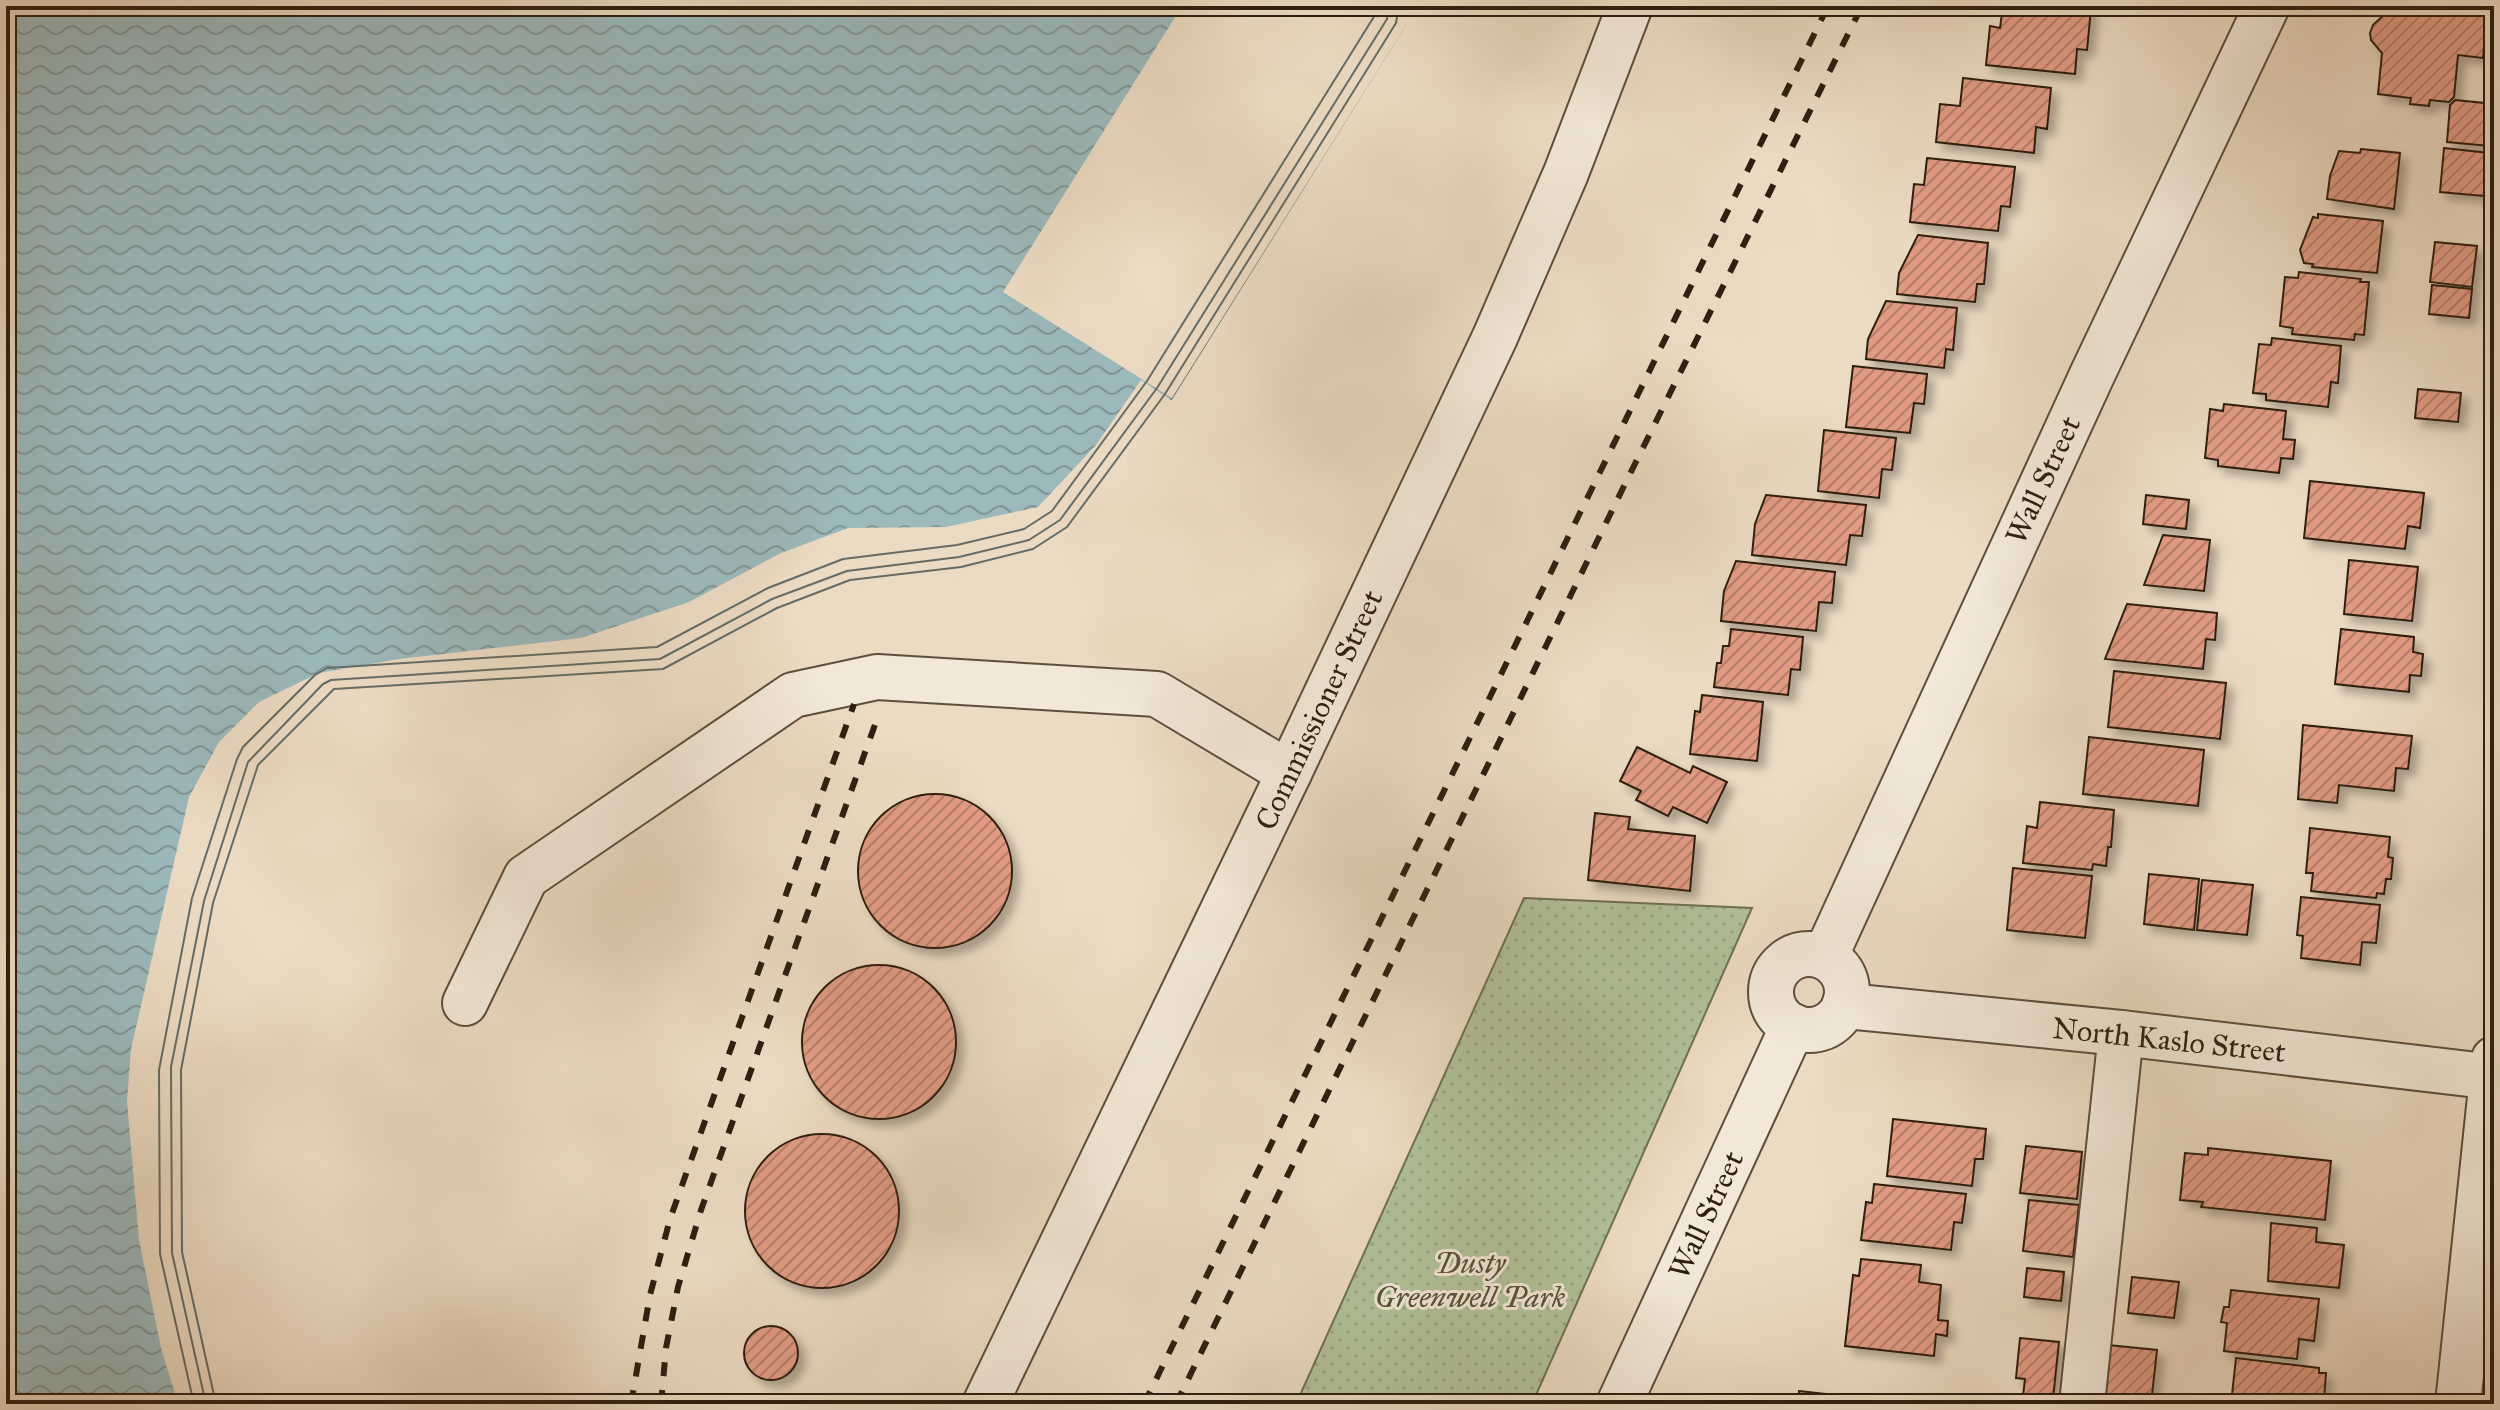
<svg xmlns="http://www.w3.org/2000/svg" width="2500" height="1410" font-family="'IM FELL Great Primer',serif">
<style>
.park{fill:url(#park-dots);stroke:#707054;stroke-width:2}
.water{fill:url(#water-waves);stroke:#707b77;stroke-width:2}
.pier{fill:#ecdbc3}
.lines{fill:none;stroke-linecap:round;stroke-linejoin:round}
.shore{stroke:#656c66;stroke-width:2}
.building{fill:url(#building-hatch);stroke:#2e1f10;stroke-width:2;filter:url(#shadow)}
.minor-casing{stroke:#5e4e3d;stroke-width:48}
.minor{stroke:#f3e8d8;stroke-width:44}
.rail{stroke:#2e1f10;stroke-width:6;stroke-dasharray:14 14;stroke-linecap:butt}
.labels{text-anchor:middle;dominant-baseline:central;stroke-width:6;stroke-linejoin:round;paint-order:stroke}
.street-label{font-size:30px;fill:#2e1f10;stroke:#f3e8d8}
.park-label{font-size:30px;font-style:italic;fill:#555039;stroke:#f3e8d8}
</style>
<defs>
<pattern id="park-dots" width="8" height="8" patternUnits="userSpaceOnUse" patternTransform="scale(2)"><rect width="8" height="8" fill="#b1c199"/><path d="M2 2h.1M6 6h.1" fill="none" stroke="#99a583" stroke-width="1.8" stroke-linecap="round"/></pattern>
<pattern id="water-waves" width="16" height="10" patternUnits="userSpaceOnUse" patternTransform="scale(2)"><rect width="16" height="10" fill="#9cb9bc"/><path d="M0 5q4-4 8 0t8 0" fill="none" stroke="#809697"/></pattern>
<pattern id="building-hatch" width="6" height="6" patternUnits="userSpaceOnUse" patternTransform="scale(2)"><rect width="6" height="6" fill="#e19b83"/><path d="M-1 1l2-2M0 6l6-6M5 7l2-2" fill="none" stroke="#b77e6a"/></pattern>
<filter id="shadow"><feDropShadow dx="7" dy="7" stdDeviation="4" flood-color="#0004"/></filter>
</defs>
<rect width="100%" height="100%" fill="#ecdbc3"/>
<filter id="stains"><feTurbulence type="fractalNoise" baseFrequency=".0025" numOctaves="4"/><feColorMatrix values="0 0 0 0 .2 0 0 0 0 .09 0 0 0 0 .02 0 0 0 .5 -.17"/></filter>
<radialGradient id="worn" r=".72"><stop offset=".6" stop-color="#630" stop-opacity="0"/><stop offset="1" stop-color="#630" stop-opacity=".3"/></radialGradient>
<polygon class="park" points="1524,898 1752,908 1532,1404 1296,1404"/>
<polygon class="water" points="6,6 1407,6 1405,25 1172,398 1072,534 852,588 336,697 265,768 221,905 189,1071 190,1252 224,1404 6,1404"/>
<g class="pier">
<polygon points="1182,6 1411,6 1410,19 1172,398 1003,292"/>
<polygon points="1141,380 1174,402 1075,536 1038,561 963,579 853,592 782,619 666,680 338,700 269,770 225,906 193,1071 194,1251 228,1404 178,1404 161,1348 139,1240 127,1101 131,1049 189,797 219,742 259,702 319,673 399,659 581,638 689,602 781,553 848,528 946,527 1038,507 1096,445"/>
</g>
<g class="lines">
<g class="shore">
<polyline points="194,1404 160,1254 159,1070 192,898 237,759 243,747 315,675 327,668 657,647 768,588 843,559 957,545 1024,529 1052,511 1147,381 1375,15 1377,6"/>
<polyline points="206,1404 172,1253 171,1067 204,901 248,762 323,684 331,680 660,659 772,599 847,571 959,557 1029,540 1060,520 1157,388 1387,19 1389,6"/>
<polyline points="216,1404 182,1252 181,1070 213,903 258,765 334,689 663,669 777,608 850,580 961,567 1033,549 1067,527 1165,394 1396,23 1399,6"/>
</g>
</g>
<g class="building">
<polygon points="2003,6 2060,6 2091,9 2087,50 2077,49 2075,74 1986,65 1990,26 2000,28"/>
<polygon points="2488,6 2483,58 2458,55 2454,97 2449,102 2430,100 2429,106 2410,104 2411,98 2378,94 2382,53 2371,40 2370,33 2373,25 2386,13 2388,6"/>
<polygon points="1963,78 2051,88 2047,129 2036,127 2034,153 1936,142 1940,104 1960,106"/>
<polygon points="2455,100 2494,104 2490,146 2447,142 2450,105"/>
<polygon points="2444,148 2489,153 2484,196 2440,192"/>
<polygon points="2361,149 2400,153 2394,209 2327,199 2330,176 2339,151 2360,153"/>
<polygon points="1927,158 2015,167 2010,207 2001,206 1998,231 1910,222 1914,184 1924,185"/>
<polygon points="2318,214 2383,221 2377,273 2312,267 2313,264 2304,263 2300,250 2313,217 2318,218"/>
<polygon points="1918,235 1988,243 1984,284 1977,284 1975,302 1897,294 1899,273"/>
<polygon points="2435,242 2477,246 2472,287 2430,282"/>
<polygon points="2299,272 2361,279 2360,282 2369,282 2364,335 2355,334 2354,340 2292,334 2293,328 2280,326 2285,277 2298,278"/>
<polygon points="2432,285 2472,289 2469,318 2429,314"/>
<polygon points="1886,301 1957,308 1953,350 1946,349 1944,368 1866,359 1868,339"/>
<polygon points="2272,338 2341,346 2338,383 2331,382 2328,407 2266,400 2266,394 2253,393 2259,344 2271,345"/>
<polygon points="1853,366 1927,374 1924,404 1914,403 1910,433 1846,427"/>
<polygon points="2418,389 2461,393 2458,422 2415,418"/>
<polygon points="2224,404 2286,411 2283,439 2295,440 2293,459 2281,458 2279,473 2218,466 2218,460 2205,458 2210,409 2223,411"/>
<polygon points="1824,430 1896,438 1892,470 1882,469 1879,498 1818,491"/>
<polygon points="2310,481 2424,493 2420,528 2408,526 2405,549 2304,538"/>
<polygon points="1766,495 1866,505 1862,536 1850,535 1846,565 1752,555 1755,524"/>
<polygon points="2146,495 2189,500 2186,529 2143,524"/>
<polygon points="2163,535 2210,540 2204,591 2144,585"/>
<polygon points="2349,560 2418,567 2412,621 2344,614"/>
<polygon points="1736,561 1835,572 1832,603 1819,602 1816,631 1721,621 1724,591"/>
<polygon points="2127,604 2217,613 2215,640 2206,639 2203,669 2105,659"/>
<polygon points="1731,629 1803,637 1800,670 1791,669 1788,695 1714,687 1717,663 1721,663 1723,646 1729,646"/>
<polygon points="2341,629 2414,637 2413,652 2423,654 2421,676 2410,675 2409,692 2335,684"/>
<polygon points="2114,671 2226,683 2220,739 2108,727"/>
<polygon points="1702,695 1763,702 1757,761 1690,754 1695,711 1700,712"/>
<polygon points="2303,725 2412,736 2408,769 2396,768 2394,791 2339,785 2337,803 2298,799"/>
<polygon points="2089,737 2204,750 2198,806 2083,794"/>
<polygon points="1637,747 1690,773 1693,766 1727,782 1707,823 1673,807 1668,816 1636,800 1641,791 1620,781"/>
<circle cx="935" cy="871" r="77"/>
<polygon points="2040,802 2114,810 2111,847 2108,847 2106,866 2093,864 2092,870 2023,863 2027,826 2037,828"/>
<polygon points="1595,813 1630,817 1628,829 1695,836 1690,891 1588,880"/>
<polygon points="2310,828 2390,837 2388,857 2393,858 2391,879 2386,879 2384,894 2377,893 2376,898 2311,891 2313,873 2306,873"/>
<polygon points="2013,868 2092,876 2085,938 2007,930"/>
<polygon points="2149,874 2199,879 2194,930 2144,924"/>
<polygon points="2202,880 2253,885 2247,935 2197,930"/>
<polygon points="2301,897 2380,905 2376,943 2362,942 2360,965 2301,958 2303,936 2297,935"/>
<circle cx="879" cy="1042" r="77"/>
<polygon points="1893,1119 1986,1129 1983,1159 1975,1159 1972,1186 1887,1176"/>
<circle cx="822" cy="1211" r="77"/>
<polygon points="2026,1146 2082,1152 2077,1199 2020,1193"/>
<polygon points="2208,1148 2331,1161 2325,1220 2201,1207 2203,1202 2180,1200 2185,1153 2208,1155"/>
<polygon points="1874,1184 1966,1194 1962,1223 1954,1222 1951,1250 1861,1240 1866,1202 1872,1203"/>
<polygon points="2029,1200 2079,1205 2073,1257 2023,1251"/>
<polygon points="2271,1223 2317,1228 2316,1242 2344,1245 2339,1288 2268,1281"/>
<polygon points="1861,1259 1921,1265 1919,1282 1941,1285 1938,1320 1948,1321 1947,1336 1936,1334 1934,1356 1845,1346 1853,1275 1859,1276"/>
<polygon points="2027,1268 2064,1272 2061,1301 2024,1297"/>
<polygon points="2132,1277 2179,1282 2174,1318 2128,1313"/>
<polygon points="2231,1290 2319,1299 2314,1341 2299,1339 2297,1359 2224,1351 2227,1323 2221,1322 2224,1307 2229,1307"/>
<circle cx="771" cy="1353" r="27"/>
<polygon points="2020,1338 2059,1342 2053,1399 2023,1396 2025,1379 2016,1378"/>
<polygon points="2108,1345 2157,1350 2151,1404 2102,1400"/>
<polygon points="2236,1358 2319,1368 2319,1373 2326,1373 2324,1399 2316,1399 2315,1404 2231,1404"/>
<polygon points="1799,1391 1906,1403 1906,1404 1798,1404"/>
</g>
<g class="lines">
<g class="minor-casing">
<g id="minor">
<circle cx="1809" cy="992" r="38"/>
<polyline points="1825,957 2092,375 2267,6"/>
<polyline points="465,1003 526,877 793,695 877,677 1157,694 1289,773"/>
<polyline points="1845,1003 1857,1007 2121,1033 2494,1077"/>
<polyline points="985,1404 1289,773 1495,337 1566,173 1630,6"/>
<polyline points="1619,1404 1793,1026"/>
<polyline points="2082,1404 2121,1033"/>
<polyline points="2458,1404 2494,1059"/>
</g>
</g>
<use href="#minor" class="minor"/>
<g class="rail">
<polyline points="631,1404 650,1295 670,1219 854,704"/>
<polyline points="661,1404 666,1348 678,1287 701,1210 877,719"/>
<polyline points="1144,1404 1828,6"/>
<polyline points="1176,1404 1625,484 1862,6"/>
</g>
</g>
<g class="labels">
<g class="street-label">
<text transform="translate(2043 480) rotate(-65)">Wall Street</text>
<text transform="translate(1319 710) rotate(-65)">Commissioner Street</text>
<text transform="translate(2169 1040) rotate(6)">North Kaslo Street</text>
<text transform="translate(1706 1215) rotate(-65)">Wall Street</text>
</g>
<g class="park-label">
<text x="1470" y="1263">Dusty<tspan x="1470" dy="34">Greenwell Park</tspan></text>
</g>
</g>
<rect width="2500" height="1410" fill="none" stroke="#ecdbc3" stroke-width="32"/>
<rect x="8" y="8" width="2484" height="1394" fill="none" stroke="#2e1f10" stroke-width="4"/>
<rect x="16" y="16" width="2468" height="1378" fill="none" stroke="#2e1f10" stroke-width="2"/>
<rect width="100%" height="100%" filter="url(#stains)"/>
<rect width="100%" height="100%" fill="url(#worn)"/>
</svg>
